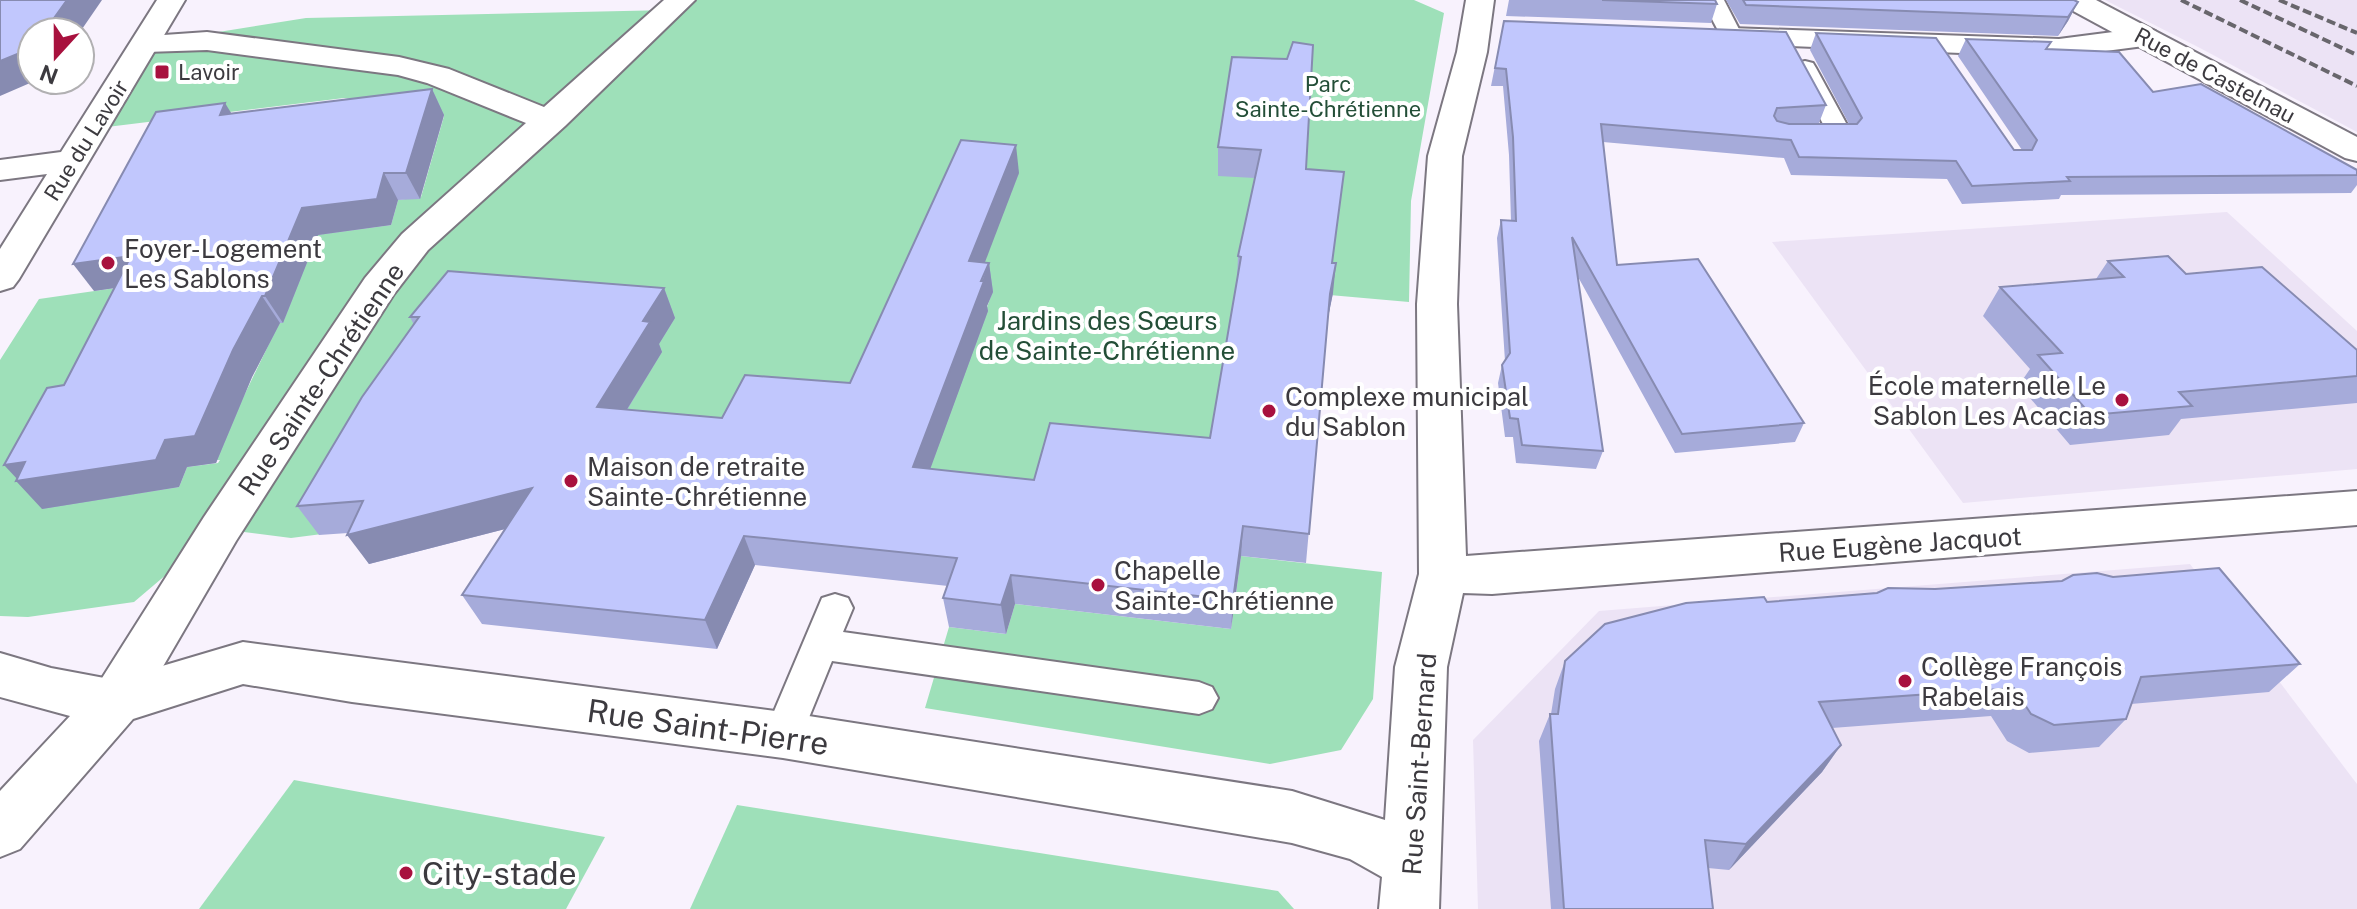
<svg xmlns="http://www.w3.org/2000/svg" width="2357" height="909" font-family="'Public Sans',sans-serif">
<style>
.built{fill:#ece3f5}
.green{fill:#9ee0b9}
.lines{fill:none;stroke-linecap:round;stroke-linejoin:round}
.service-casing{stroke:#7c7781;stroke-width:4}
.pedestrian-casing{stroke:#7c7781;stroke-width:4}
.minor-casing{stroke:#7c7781;stroke-width:4}
.tertiary-casing{stroke:#7c7781;stroke-width:4}
.service{fill:#fff;fill-rule:evenodd}
.pedestrian{fill:#fff;fill-rule:evenodd}
.minor{fill:#fff;fill-rule:evenodd}
.tertiary{fill:#fff;fill-rule:evenodd}
.rail{stroke:#68666c;stroke-width:4;stroke-dasharray:9 4;stroke-linecap:butt}
.wall{fill:#a6abda}
.shaded-wall{fill:#878bb1}
.building{fill:#c1c7fd;stroke:#878bb1;stroke-width:2}
.poi-dot{fill:#a8113e;stroke:#fff;stroke-width:3}
.labels{text-anchor:middle;dominant-baseline:central;stroke-width:8;stroke-linejoin:round;paint-order:stroke}
.far-poi-label{font-size:22px;fill:#3c3a3f;stroke:#fff;text-anchor:start}
.far-street-label{font-size:22px;fill:#3c3a3f;stroke:#fff}
.far-park-label{font-size:22px;fill:#234e37;stroke:#fff}
.poi-label{font-size:26px;fill:#3c3a3f;stroke:#fff;text-anchor:start}
.park-label{font-size:26px;fill:#234e37;stroke:#fff}
.street-label{font-size:26px;fill:#3c3a3f;stroke:#fff}
.near-street-label{font-size:32px;fill:#3c3a3f;stroke:#fff}
.near-poi-label{font-size:32px;fill:#3c3a3f;stroke:#fff;text-anchor:start}
</style>
<rect width="100%" height="100%" fill="#f8f2fd"/>
<g class="built">
<polygon points="2105,0 2357,0 2357,132 2200,48"/>
<polygon points="2227,212 2357,331 2357,469 1963,503 1772,242"/>
<polygon points="2190,564 2357,784 2357,909 1478,909 1473,740 1599,611"/>
</g>
<g class="green">
<polygon points="681,0 1414,0 1444,13 1411,201 1409,302 1240,287 1200,526 1041,498 920,497 992,293 857,413 733,447 599,436 674,318 322,534 291,538 220,529 134,602 28,617 0,616 0,360 39,299 157,282 42,508 179,487 187,467 218,463 220,460 213,460 280,321 284,320 316,235 391,225 398,200 421,197 444,116 344,98 107,127 162,41 306,18 670,10"/>
<polygon points="1241,556 1382,572 1373,699 1341,750 1270,764 925,708 949,627 1006,634 1015,604 1231,629"/>
<polygon points="294,780 605,837 566,909 199,909"/>
<polygon points="737,805 1278,891 1294,909 690,909"/>
</g>
<g class="lines">
<g class="service-casing">
<g id="service">
<polygon points="1702,0 1724,0 1743,37 1740,42 1724,42"/>
<polygon points="1805,61 1813,63 1816,68 1852,134 1849,139 1800,138 1797,133 1800,128 1824,126 1794,68 1797,63"/>
<polygon points="835,594 848,598 853,608 843,632 1199,682 1212,687 1218,698 1212,709 1199,714 832,661 797,747 783,752 769,747 764,735 822,598"/>
</g>
</g>
<g class="pedestrian-casing">
<polygon id="pedestrian" points="664,0 695,0 565,126 428,250 394,294 236,541 133,718 115,724 97,718 89,702 97,686 204,517 365,278 402,234 526,123 427,83 398,75 207,50 146,52 135,49 131,43 135,37 207,32 399,57 449,69 544,107"/>
</g>
<g class="minor-casing">
<g id="minor">
<polygon points="157,0 185,0 19,279 13,287 0,291 0,249 47,174 0,180 0,160 61,152"/>
<polygon points="1466,0 1494,0 1487,52 1462,156 1457,304 1466,556 2357,491 2357,525 1492,594 1463,593 1447,667 1439,909 1379,909 1382,877 1350,859 1292,843 783,758 352,702 243,684 133,719 20,849 0,857 0,791 70,716 0,697 0,653 51,668 115,680 243,642 783,712 1292,791 1385,820 1395,667 1419,574 1417,304 1428,156 1457,52"/>
<polygon points="1730,28 2059,39 2144,28 2155,31 2159,37 2155,43 2144,46 2059,57 1719,43 1715,37 1719,31"/>
</g>
</g>
<g class="tertiary-casing">
<polygon id="tertiary" points="2060,0 2096,0 2357,137 2357,161 2345,158 2064,6"/>
</g>
<use href="#service" class="service"/>
<use href="#pedestrian" class="pedestrian"/>
<use href="#minor" class="minor"/>
<use href="#tertiary" class="tertiary"/>
<g class="rail">
<polyline points="2181,0 2357,86"/>
<polyline points="2240,0 2357,55"/>
<polyline points="2279,0 2357,33"/>
</g>
</g>
<g class="wall">
<polygon points="1509,0 1715,0 1717,4 1711,23 1506,16"/>
<polygon points="1726,0 2074,0 2078,2 2068,21 2058,36 1740,24"/>
<polygon points="1504,21 1826,105 1819,123 1797,124 1849,124 1810,50 1816,33 2014,150 2022,150 1958,56 1966,39 2048,49 2153,92 2357,170 2357,185 2351,193 2061,195 2059,199 1962,204 1947,179 1791,175 1784,158 1603,142 1617,265 1804,423 1795,442 1675,453 1577,275 1603,451 1596,469 1516,463 1513,437 1505,437 1498,383 1502,365 1505,361 1497,238 1501,220 1511,221 1509,155 1503,86 1491,86"/>
<polygon points="1232,57 1306,169 1333,263 1333,293 1328,317 1306,563 1241,556 1231,629 1015,604 1006,634 949,627 943,598 948,586 755,565 717,649 482,624 462,595 505,529 369,564 348,533 319,535 297,506 414,325 410,317 664,288 675,318 659,344 662,352 627,410 722,418 850,383 1019,173 984,262 989,263 993,292 987,306 988,311 930,469 1034,480 1210,438 1237,279 1238,256 1255,178 1218,176 1218,147"/>
<polygon points="432,89 444,115 420,199 398,200 391,225 318,235 283,323 280,323 252,377 216,463 187,467 179,487 42,509 64,385 114,288 94,291 231,114"/>
<polygon points="2108,261 2186,274 2357,350 2357,403 2181,419 2169,435 2070,445 2019,385 2030,369 1983,316 2000,287 2096,279"/>
<polygon points="1767,602 2300,664 2269,692 2131,704 2126,719 2099,747 2029,753 2007,741 1991,716 1832,728 1841,745 1822,772 1729,870 1708,868 1713,909 1551,909 1539,741 1550,714 1551,714 1555,689 1565,661"/>
</g>
<g class="shaded-wall">
<polygon points="67,0 102,0 80,32 44,32"/>
<polygon points="2078,2 2068,21 2058,36 2068,17"/>
<polygon points="32,48 32,80 37,80 0,96 0,61"/>
<polygon points="432,89 444,115 420,199 406,173"/>
<polygon points="225,103 241,129 220,115"/>
<polygon points="1016,145 1019,173 974,291 969,261"/>
<polygon points="384,173 398,200 391,225 318,235 283,323 265,296 302,208"/>
<polygon points="131,256 150,283 94,291 73,264"/>
<polygon points="989,263 993,292 987,306 988,311 920,497 913,467"/>
<polygon points="1336,263 1333,293 1327,323 1330,294"/>
<polygon points="664,288 675,318 659,344 662,352 610,437 597,407 643,321"/>
<polygon points="262,296 280,323 252,377 216,463 187,467 179,487 42,509 16,481 19,481 4,465 165,440 233,350"/>
<polygon points="532,488 548,518 369,564 347,535"/>
<polygon points="1243,526 1241,556 1231,629 1233,600"/>
<polygon points="744,536 755,565 717,649 705,620"/>
<polygon points="1011,575 1015,604 1006,634 1001,605"/>
<polygon points="1841,745 1822,772 1729,870 1746,844"/>
</g>
<g class="building">
<polygon points="0,0 67,0 44,32 32,32 32,48 0,61"/>
<polygon points="1602,0 1715,0 1717,4"/>
<polygon points="1743,0 2074,0 2078,2 2068,17 1746,5"/>
<polygon points="1504,21 1786,32 1826,105 1777,108 1774,116 1777,121 1789,124 1857,124 1862,118 1816,33 1936,38 2014,150 2032,150 2037,140 1966,39 2051,42 2046,49 2119,52 2153,92 2201,84 2357,170 2357,175 2067,177 2070,181 1972,186 1956,161 1799,157 1791,140 1601,124 1617,265 1698,259 1804,423 1682,434 1572,237 1603,451 1522,445 1518,419 1510,418 1502,365 1510,353 1501,220 1516,221 1513,137 1506,69 1495,68"/>
<polygon points="1293,42 1313,45 1306,169 1344,172 1332,263 1336,263 1330,294 1309,534 1243,526 1233,600 1011,575 1001,605 943,598 957,558 744,536 705,620 462,595 532,488 347,535 363,501 297,506 362,397 419,317 410,317 448,271 664,288 643,321 650,322 597,407 722,418 745,375 850,383 961,140 1016,145 969,261 989,263 981,281 984,281 913,467 1034,480 1050,423 1210,438 1241,257 1238,256 1261,150 1218,147 1232,57 1287,59"/>
<polygon points="432,89 406,173 384,173 377,199 302,208 265,296 262,296 233,350 195,436 165,440 156,460 16,481 25,462 4,465 47,388 64,385 131,256 73,264 156,112 225,103 220,115"/>
<polygon points="2168,256 2186,274 2262,267 2357,350 2357,376 2179,392 2192,406 2091,415 2038,355 2062,353 2000,287 2124,277 2108,261"/>
<polygon points="2219,568 2300,664 2141,677 2126,719 2054,725 2031,714 2014,688 1819,702 1841,745 1746,844 1705,840 1713,909 1564,909 1550,714 1558,714 1565,661 1605,624 1686,603 1764,597 1767,602 1877,593 1888,588 1935,589 2062,581 2073,575 2097,573 2113,577"/>
</g>
<g class="poi-dot">
<rect x="154" y="64" width="16" height="16" rx="4"/>
<circle cx="108" cy="263" r="8"/>
<circle cx="2122" cy="400" r="8"/>
<circle cx="1269" cy="411" r="8"/>
<circle cx="571" cy="481" r="8"/>
<circle cx="1098" cy="585" r="8"/>
<circle cx="1905" cy="681" r="8"/>
<circle cx="406" cy="873" r="8"/>
</g>
<g class="labels">
<g class="far-poi-label">
<text x="178" y="72">Lavoir</text>
</g>
<g class="far-street-label">
<text transform="translate(2215 75) rotate(28)">Rue de Castelnau</text>
<text transform="translate(86 140) rotate(-58)">Rue du Lavoir</text>
</g>
<g class="far-park-label">
<text x="1328" y="84">Parc<tspan x="1328" dy="25">Sainte-Chrétienne</tspan></text>
</g>
<g class="poi-label">
<text x="124" y="248">Foyer-Logement<tspan x="124" dy="30">Les Sablons</tspan></text>
<text x="2106" y="385" text-anchor="end">École maternelle Le<tspan x="2106" dy="30">Sablon Les Acacias</tspan></text>
<text x="1285" y="396">Complexe municipal<tspan x="1285" dy="30">du Sablon</tspan></text>
<text x="587" y="466">Maison de retraite<tspan x="587" dy="30">Sainte-Chrétienne</tspan></text>
<text x="1114" y="570">Chapelle<tspan x="1114" dy="30">Sainte-Chrétienne</tspan></text>
<text x="1921" y="666">Collège François<tspan x="1921" dy="30">Rabelais</tspan></text>
</g>
<g class="park-label">
<text x="1107" y="320">Jardins des Sœurs<tspan x="1107" dy="30">de Sainte-Chrétienne</tspan></text>
</g>
<g class="street-label">
<text transform="translate(321 379) rotate(-56)">Rue Sainte-Chrétienne</text>
<text transform="translate(1900 544) rotate(-4)">Rue Eugène Jacquot</text>
<text transform="translate(1419 764) rotate(-86)">Rue Saint-Bernard</text>
</g>
<g class="near-street-label">
<text transform="translate(708 727) rotate(8)">Rue Saint-Pierre</text>
</g>
<g class="near-poi-label">
<text x="422" y="873">City-stade</text>
</g>
</g>
<g transform="translate(56 56) rotate(201)"><circle r="38" fill="#ffffff" stroke="#b1b0b2" stroke-width="2"/>
<path d="M0-6L14 30L0 20L-14 30Z" fill="#a8113e"/>
<text y="-12" font-size="22" font-weight="bold" text-anchor="middle" fill="#3c3a3f">N</text>
</g>
</svg>
